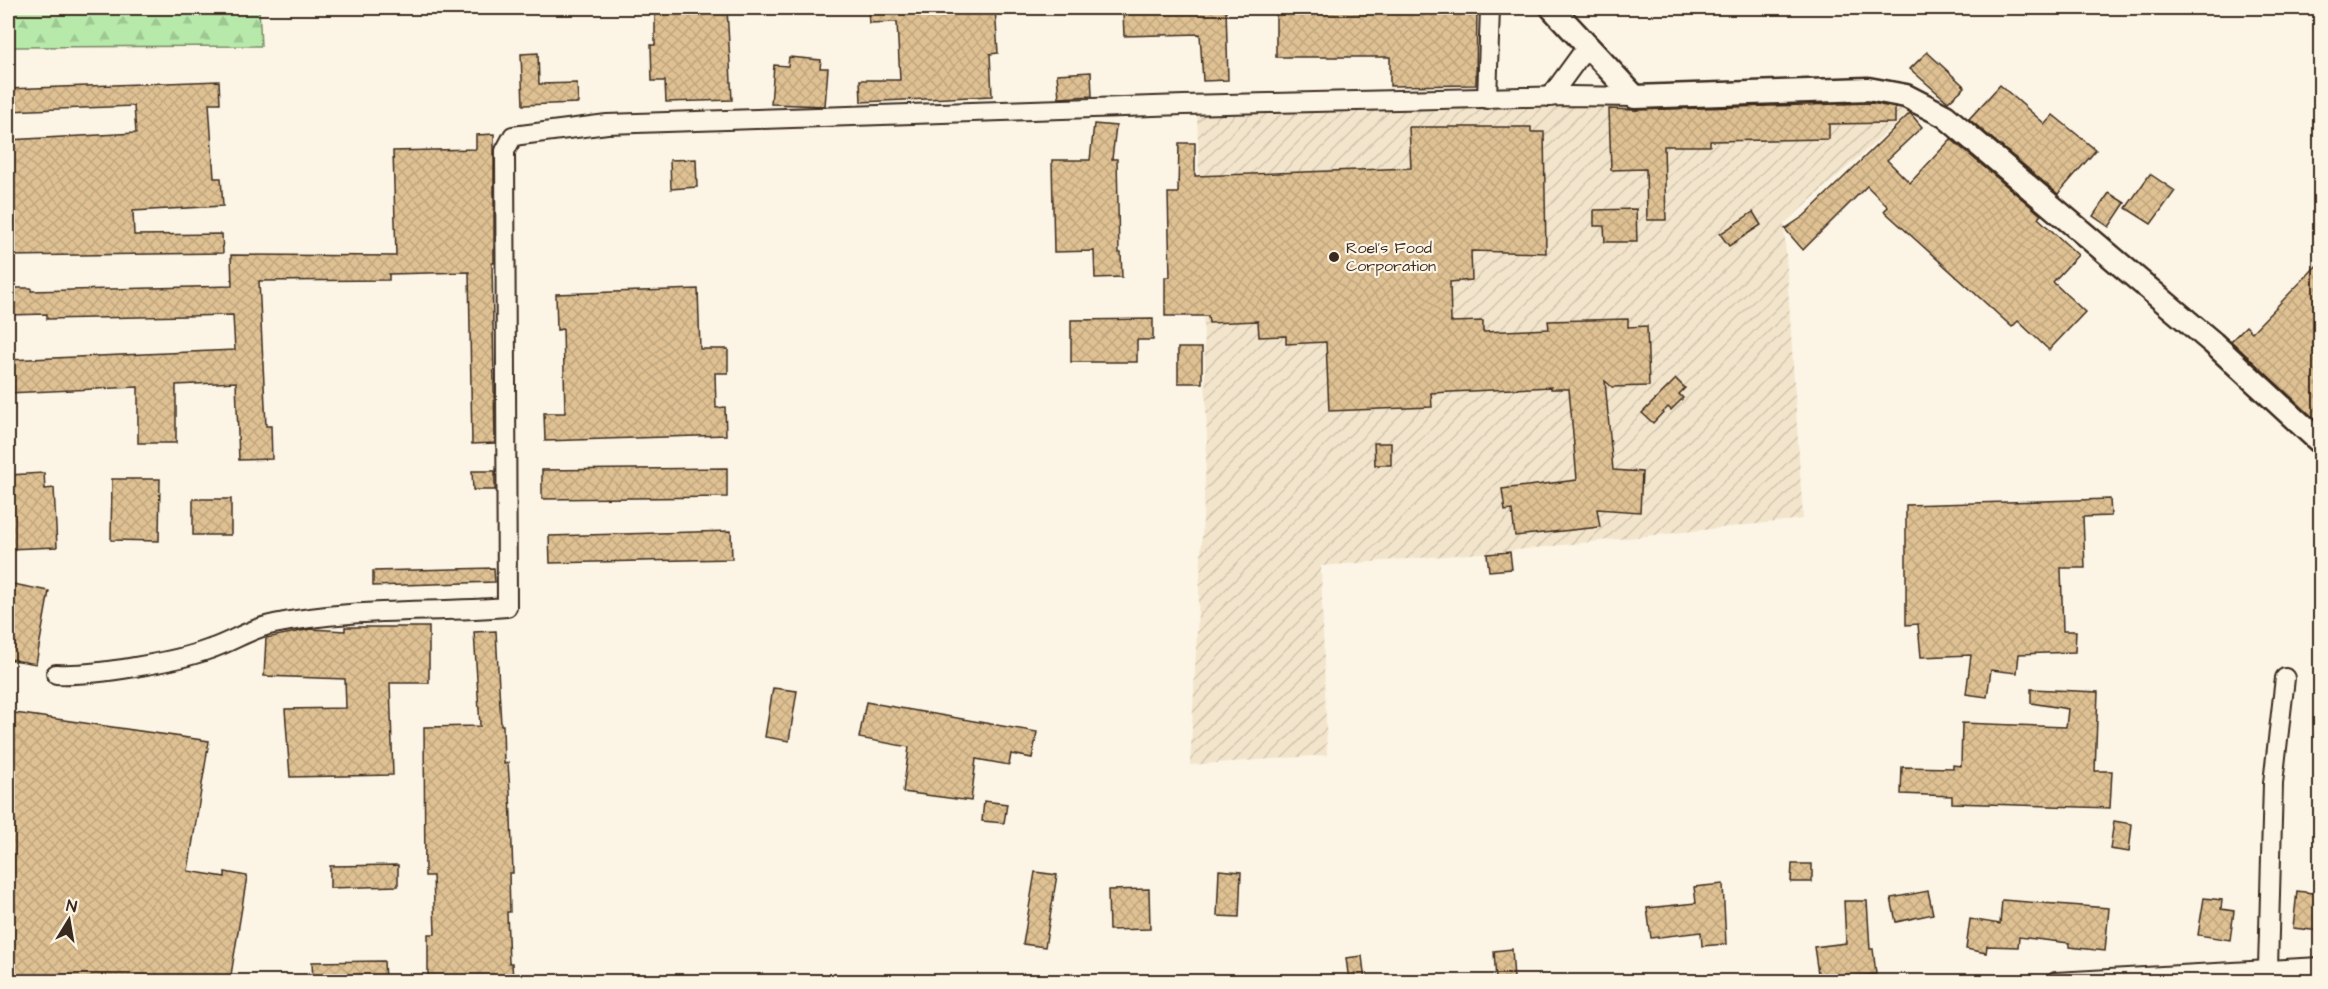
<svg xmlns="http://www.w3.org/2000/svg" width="2328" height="989" font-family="'Architects Daughter',sans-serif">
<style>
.industrial{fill:url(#industrial-furrows)}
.forest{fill:url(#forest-firs);stroke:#798a64;stroke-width:1.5}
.building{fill:url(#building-cross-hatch);stroke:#3b2a1e;stroke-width:1.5}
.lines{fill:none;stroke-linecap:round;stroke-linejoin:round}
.minor-casing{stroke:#3b2a1e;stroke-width:22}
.tertiary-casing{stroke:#3b2a1e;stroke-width:27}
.minor{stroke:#fcf5e5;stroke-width:18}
.tertiary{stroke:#fcf5e5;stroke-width:22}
.poi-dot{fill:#3b2a1e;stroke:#fcf5e5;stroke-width:2}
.labels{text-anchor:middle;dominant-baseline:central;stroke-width:4.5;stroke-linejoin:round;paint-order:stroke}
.poi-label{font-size:16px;fill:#3b2a1e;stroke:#fcf5e5;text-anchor:start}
</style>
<defs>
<pattern id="industrial-furrows" width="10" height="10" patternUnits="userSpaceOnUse" patternTransform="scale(1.5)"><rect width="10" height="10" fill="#f3e5cc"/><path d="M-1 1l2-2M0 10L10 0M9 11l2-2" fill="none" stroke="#d1c5af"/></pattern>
<pattern id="forest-firs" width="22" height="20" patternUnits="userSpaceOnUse" patternTransform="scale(1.5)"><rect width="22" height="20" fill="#b7e9aa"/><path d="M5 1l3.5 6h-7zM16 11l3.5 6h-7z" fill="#9ec892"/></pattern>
<pattern id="building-cross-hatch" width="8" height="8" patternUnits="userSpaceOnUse" patternTransform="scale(1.5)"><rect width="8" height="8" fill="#dfc193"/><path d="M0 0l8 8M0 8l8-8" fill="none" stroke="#c0a67e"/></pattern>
</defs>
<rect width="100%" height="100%" fill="#fcf5e5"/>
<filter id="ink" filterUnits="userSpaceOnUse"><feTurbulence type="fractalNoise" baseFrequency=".0167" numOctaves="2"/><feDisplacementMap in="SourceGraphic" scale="12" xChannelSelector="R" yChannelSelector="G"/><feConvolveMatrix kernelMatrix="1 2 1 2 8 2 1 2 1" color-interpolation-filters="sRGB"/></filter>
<g filter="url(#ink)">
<polygon class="industrial" points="1904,101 1911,110 1784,224 1803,519 1507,551 1321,566 1327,755 1190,765 1207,440 1197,112"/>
<polygon class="forest" points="8,8 259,8 261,46 8,47"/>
<g class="building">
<polygon points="655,8 727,8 732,100 666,102 665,81 652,81 651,45 655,45"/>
<polygon points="868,8 995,8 998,53 990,54 992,96 861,102 860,80 900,80 897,22 869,23"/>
<polygon points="1193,8 1226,8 1228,80 1203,81 1200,34 1124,36 1123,12"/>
<polygon points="1276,8 1477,8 1476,85 1390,86 1390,57 1276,57"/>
<polygon points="1927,52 1965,87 1948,102 1910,69"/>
<polygon points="538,53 539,84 577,83 578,103 523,105 521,54"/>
<polygon points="789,57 821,60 820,68 828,68 825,106 771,104 774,65 788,66"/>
<polygon points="1091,72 1092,96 1059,98 1057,74"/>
<polygon points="219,81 220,103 209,103 214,178 221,178 223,206 133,211 134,235 222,234 223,253 8,256 8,140 136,133 134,106 8,111 8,89"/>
<polygon points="2000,85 2045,124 2053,115 2096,150 2058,194 1969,119"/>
<polygon points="1872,103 1895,108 1895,123 1829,124 1829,139 1710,141 1710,146 1664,146 1666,220 1647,220 1646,169 1611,170 1609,109 1635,110"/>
<polygon points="1910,113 1922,127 1887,160 1910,183 1951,139 2041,215 2038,218 2078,255 2053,282 2085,312 2049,350 2018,321 2012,327 1884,211 1888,207 1867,186 1803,250 1785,229 1804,216"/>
<polygon points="1094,124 1116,126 1112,159 1117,159 1119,253 1121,253 1122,277 1095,278 1094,251 1054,252 1052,160 1090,160"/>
<polygon points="1409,127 1531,127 1531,132 1544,132 1546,253 1471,251 1472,280 1450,282 1451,322 1483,321 1483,332 1549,329 1548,321 1628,319 1628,327 1647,326 1649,386 1612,387 1605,381 1613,470 1642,472 1640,512 1597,509 1600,527 1515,536 1512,510 1505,511 1502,489 1577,480 1569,389 1551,389 1551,387 1431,393 1432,407 1329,411 1326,342 1286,344 1286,336 1259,337 1258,321 1209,323 1208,316 1165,316 1165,277 1170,277 1168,193 1178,193 1179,143 1195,143 1195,176 1411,168"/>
<polygon points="494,134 494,263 492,263 495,443 472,444 469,272 389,274 389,280 259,281 266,426 271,426 272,459 239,460 236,382 176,385 176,443 138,443 138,387 8,393 8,360 235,350 233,315 47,319 47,314 8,315 8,288 31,288 31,291 232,286 231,255 396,256 393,151 476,149 476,135"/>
<polygon points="696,159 697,187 671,189 670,160"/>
<polygon points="2150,174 2175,191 2151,224 2126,208"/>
<polygon points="2109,193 2125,203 2109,227 2093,216"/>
<polygon points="1636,209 1637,242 1605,242 1604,226 1594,226 1594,210"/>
<polygon points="1753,212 1761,225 1729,246 1720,234"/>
<polygon points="2320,262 2320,424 2231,341 2246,326 2252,332"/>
<polygon points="698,289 700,349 728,349 728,373 715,373 716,408 725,407 726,435 545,441 544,413 565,413 563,329 557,330 556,294"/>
<polygon points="1153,319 1153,340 1137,340 1137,362 1071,362 1071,320"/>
<rect x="1178" y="348" width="24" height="35"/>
<polygon points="1676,379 1685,388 1679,394 1683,398 1671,410 1668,407 1653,423 1642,413"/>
<polygon points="1374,443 1391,443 1391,465 1375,465"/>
<polygon points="727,468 727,497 542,499 542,470"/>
<polygon points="472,471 495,471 495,490 473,490"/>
<polygon points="44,473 45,489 54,488 57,547 8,549 8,475"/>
<polygon points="112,479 160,479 159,541 111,540"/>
<rect x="193" y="499" width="38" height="36"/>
<polygon points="2110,499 2111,516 2083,517 2085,568 2061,568 2063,631 2076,631 2075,652 2019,654 2017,673 1991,670 1987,697 1966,694 1971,655 1921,657 1918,624 1906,625 1906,505"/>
<polygon points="731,531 732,559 550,563 549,536"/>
<polygon points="1510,552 1512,569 1489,571 1487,554"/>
<polygon points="494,568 495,582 373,586 373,571"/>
<polygon points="8,583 49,591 36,664 8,659"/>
<polygon points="345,627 429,627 429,683 390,683 393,775 290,777 285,709 346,708 345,679 264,676 266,638 311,629 345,631"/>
<polygon points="496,631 501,725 503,725 504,764 508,763 510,792 513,873 509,873 510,912 507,912 509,963 512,963 513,981 428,981 428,934 435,934 433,876 425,876 424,727 480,726 474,632"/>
<polygon points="773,688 797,691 789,741 765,737"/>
<polygon points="2031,689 2098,692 2095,771 2112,771 2110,808 1952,803 1952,796 1901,794 1902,767 1953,768 1953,765 1961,766 1962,723 2066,727 2068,709 2031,703"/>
<polygon points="866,702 1037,732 1032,758 1011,754 1009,765 976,759 971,801 903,792 909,747 859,738"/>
<polygon points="8,712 209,741 188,871 225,877 225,872 247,876 230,981 50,981 9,975 12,959 8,958"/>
<polygon points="984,801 1007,804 1004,823 982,821"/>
<polygon points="2114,821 2132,824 2129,852 2110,849"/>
<polygon points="1792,864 1812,864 1812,882 1791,882"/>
<polygon points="398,865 398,886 330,888 330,866"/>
<polygon points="1219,870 1241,872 1239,917 1217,916"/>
<polygon points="1035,872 1057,875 1045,947 1023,944"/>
<polygon points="1723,884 1726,944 1702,946 1701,932 1651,938 1647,908 1696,903 1694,887"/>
<polygon points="1149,889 1150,929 1109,930 1108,890"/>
<polygon points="1928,891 1933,914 1896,922 1891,898"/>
<polygon points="2297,891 2320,894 2320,931 2293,928"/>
<polygon points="2204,898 2222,900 2221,909 2234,911 2230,940 2198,935"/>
<polygon points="2002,900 2109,908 2105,951 2069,947 2069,943 2019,937 2018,947 1987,946 1986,953 1966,949 1970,919 2000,924"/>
<polygon points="1844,901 1867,901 1870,949 1873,949 1876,974 1819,980 1814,947 1846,943"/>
<polygon points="1512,949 1514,979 1496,980 1494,951"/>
<polygon points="1362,956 1365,981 1349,981 1346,958"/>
<polygon points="384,961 385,981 313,981 312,962"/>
</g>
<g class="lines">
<g class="minor-casing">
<g id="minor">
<polyline points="1550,97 1588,45"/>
<polyline points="1487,99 1490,8"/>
<path d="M56 674C94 676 175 662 210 649 232 642 251 628 274 624 350 608 430 613 507 607L505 151 513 136 607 124 1184 105 1569 96 1635 97"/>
<polyline points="2268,968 2273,783 2285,678"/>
<polyline points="2056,982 2320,967"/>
</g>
</g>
<g class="tertiary-casing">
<polyline id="tertiary" points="1552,8 1635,97 1868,89 1906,96 1945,116 2213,343 2320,442"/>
</g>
<use href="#minor" class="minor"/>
<use href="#tertiary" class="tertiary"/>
</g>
</g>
<circle class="poi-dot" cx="1334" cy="257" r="6"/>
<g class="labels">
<g class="poi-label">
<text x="1346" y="248">Roel's Food<tspan x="1346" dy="18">Corporation</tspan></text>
</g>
</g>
<rect width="2328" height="989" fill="none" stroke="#fcf5e5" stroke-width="30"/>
<rect x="15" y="15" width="2298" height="959" fill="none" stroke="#3b2a1e" stroke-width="2" filter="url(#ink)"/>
<g transform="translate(69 920) rotate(11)" stroke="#fcf5e5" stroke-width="4.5" paint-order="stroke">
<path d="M0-4.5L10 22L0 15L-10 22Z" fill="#3b2a1e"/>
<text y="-9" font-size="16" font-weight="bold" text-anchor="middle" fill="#3b2a1e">N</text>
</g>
</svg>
